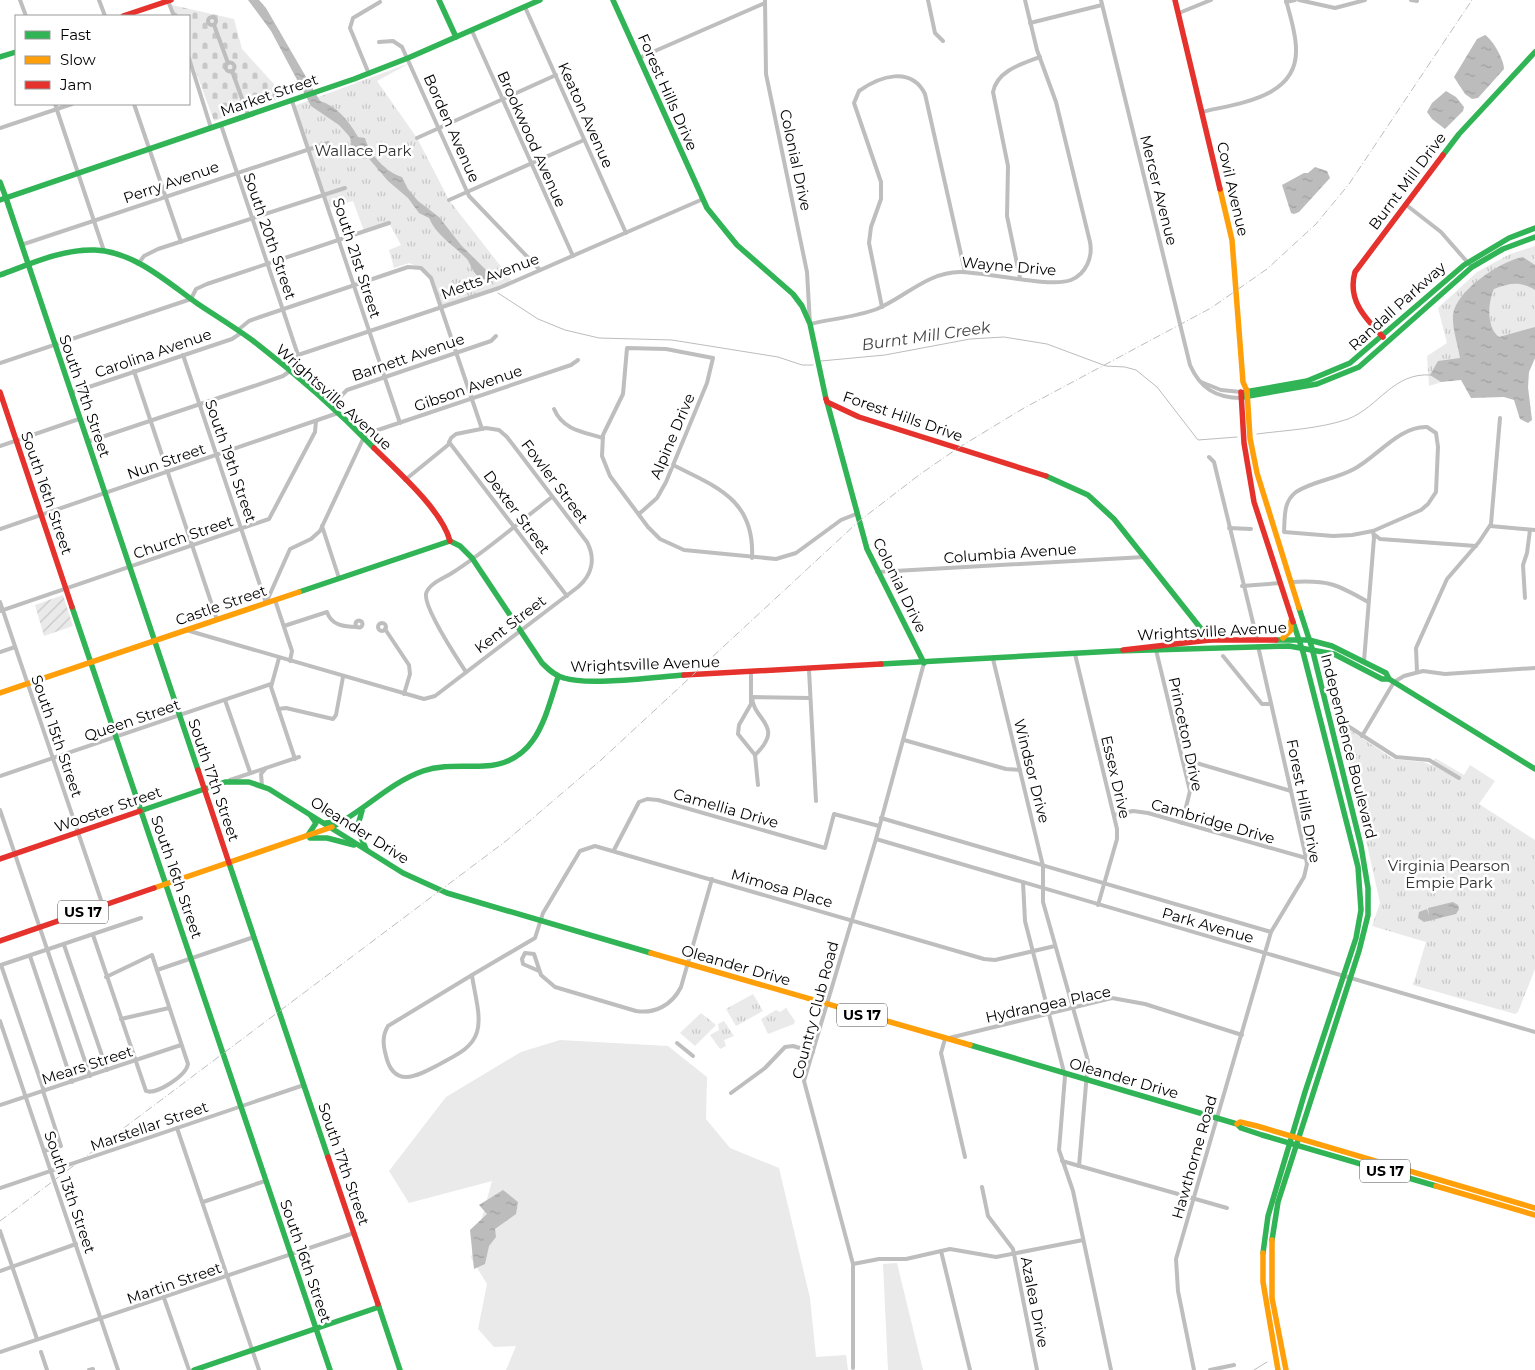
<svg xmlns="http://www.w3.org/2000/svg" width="1535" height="1370" font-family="Montserrat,sans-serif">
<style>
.grass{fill:#eaeaea}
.cemetery{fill:url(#cemetery-stones)}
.park{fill:url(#park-tufts)}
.garden{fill:url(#garden-furrows)}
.water{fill:url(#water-ripples)}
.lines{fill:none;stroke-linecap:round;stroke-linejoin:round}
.stream{stroke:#bcbcbc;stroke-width:1}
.street{stroke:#bebebe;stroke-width:4}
.fast{stroke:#30b455;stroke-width:5.5}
.slow{stroke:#ff9f0a;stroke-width:5.5}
.jam{stroke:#e5322d;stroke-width:5.5}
.rail{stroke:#bdbdbd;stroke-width:1;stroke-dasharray:8 2.5 1 2.5;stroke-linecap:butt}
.labels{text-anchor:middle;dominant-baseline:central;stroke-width:5;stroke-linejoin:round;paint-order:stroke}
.shield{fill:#fff;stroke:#4c4c4c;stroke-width:1}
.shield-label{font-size:14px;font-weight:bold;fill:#000}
.street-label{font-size:15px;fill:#000;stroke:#fff}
.park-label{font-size:15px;fill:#303030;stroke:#fff}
.water-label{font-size:16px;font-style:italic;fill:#414141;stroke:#fff}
</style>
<defs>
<pattern id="cemetery-stones" width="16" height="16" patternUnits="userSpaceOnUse" patternTransform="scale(1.25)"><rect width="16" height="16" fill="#eaeaea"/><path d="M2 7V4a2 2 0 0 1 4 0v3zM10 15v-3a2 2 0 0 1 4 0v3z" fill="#c7c7c7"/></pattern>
<pattern id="park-tufts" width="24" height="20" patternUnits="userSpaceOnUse" patternTransform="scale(1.25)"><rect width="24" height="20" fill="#eaeaea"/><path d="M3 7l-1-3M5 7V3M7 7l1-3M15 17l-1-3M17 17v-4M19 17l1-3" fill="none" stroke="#c7c7c7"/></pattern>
<pattern id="garden-furrows" width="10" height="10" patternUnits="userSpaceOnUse" patternTransform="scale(1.25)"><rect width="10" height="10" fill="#eaeaea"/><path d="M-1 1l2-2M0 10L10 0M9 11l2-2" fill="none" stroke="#c7c7c7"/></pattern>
<pattern id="water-ripples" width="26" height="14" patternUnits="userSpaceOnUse" patternTransform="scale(1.25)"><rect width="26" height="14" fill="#bcbcbc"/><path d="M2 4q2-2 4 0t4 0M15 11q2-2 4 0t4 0" fill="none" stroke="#a0a0a0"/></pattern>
</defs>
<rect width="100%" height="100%" fill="#fff"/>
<g class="grass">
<polygon points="560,1040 668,1046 707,1077 706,1119 730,1148 779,1168 810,1298 816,1357 846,1355 848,1370 506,1370 516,1346 494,1347 478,1329 487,1284 471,1258 492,1181 409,1203 389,1171 446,1097 521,1052"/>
<polygon points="897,1263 923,1370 888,1370 883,1264"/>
</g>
<polygon class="cemetery" points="172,5 234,19 242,49 274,84 281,98 214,121 189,53 189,16 175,16"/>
<g class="park">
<path d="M410 63 377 81 417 138 449 200 513 282 441 307C433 284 433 273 409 263L394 268 389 250 401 245 389 223 364 231 353 201 328 208 294 106Z"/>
<polygon points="1535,246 1535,353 1429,386 1427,356 1447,343 1438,308 1477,272 1510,254"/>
<polygon points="1340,723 1393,759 1423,762 1432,765 1435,758 1464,775 1470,765 1495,781 1479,804 1535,840 1535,969 1518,1012 1515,1014 1413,985 1426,942 1372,926 1380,903"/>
<polygon points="753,994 763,1011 736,1026 726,1009"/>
<polygon points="786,1008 795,1021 794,1024 768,1034 761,1019 776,1010 780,1012"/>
<polygon points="701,1013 716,1025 695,1046 680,1033"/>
<polygon points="724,1021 734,1036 724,1040 726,1046 720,1049 710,1035 719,1030 718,1024"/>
</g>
<polygon class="garden" points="63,595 73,626 44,636 35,605"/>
<g class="water">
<path d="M248 0H259L266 8 320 101C338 107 348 120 358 137L365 138C369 154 387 173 402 177L408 189 418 201 439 217 461 245 489 273 491 280C486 281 478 277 474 272 471 268 470 262 466 258 454 246 436 235 429 218L419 213 408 198 388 181 365 154 352 148 350 137 339 125 311 106 271 31Z"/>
<path d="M1485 35C1493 40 1504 60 1504 69L1478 98 1472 99 1465 94 1454 77 1477 39Z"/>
<polygon points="1446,91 1456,97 1464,107 1463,111 1445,129 1432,119 1427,112 1432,103"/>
<polygon points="1315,167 1327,171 1330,178 1299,212 1294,214 1291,213 1282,185 1304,173 1308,173"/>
<path d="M1523 257 1535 265V290C1520 281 1510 283 1494 289 1488 302 1486 327 1499 337L1535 327V358L1529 372 1528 387 1532 420 1528 423 1520 419 1514 400 1504 397 1471 398 1461 380 1441 382 1430 375 1438 361 1460 358C1458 345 1452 328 1453 315 1456 290 1501 261 1523 257Z"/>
<polygon points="1453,902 1458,905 1459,909 1456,914 1424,922 1418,918 1419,912 1427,909 1429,915 1428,908"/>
<polygon points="503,1190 518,1202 516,1214 495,1229 496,1237 489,1246 485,1264 474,1269 470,1230 487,1214 479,1205"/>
</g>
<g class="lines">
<g class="stream">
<polyline points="491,280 493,284"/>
<polyline points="498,293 538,319 565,330 599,338 672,340 778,357 802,365 813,365"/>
<polyline points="821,361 885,355 970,339 1004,337 1047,344 1106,366 1125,367 1136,370 1157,387 1198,440 1237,437"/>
<path d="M1257 434C1287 430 1319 429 1348 419 1379 407 1393 372 1431 375"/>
<polyline points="1254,1370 1267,1362"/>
</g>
<g class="street">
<polyline points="20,0 26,16"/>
<polyline points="99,0 105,16"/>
<path d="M765 0 766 74 807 272 810 324C831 319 856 317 877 309 905 297 928 272 960 272 986 272 1050 288 1071 280 1086 274 1093 257 1090 242L1056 102 1037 50 1025 0"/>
<polyline points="928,0 935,33 943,41"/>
<path d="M1101 0 1190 365C1200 388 1216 398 1241 398"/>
<polyline points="1299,0 1335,8 1365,0"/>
<polyline points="1411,0 1417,1"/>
<polyline points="168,1 174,16"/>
<polyline points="1286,2 1295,0"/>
<polyline points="525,7 626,233"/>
<polyline points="1179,13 1211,0"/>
<circle cx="212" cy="21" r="4"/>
<polyline points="1030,23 1102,5"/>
<polyline points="214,25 228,63"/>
<polyline points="472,31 573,256"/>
<polyline points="379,42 393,41 402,47 469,196 540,270"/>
<polyline points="189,58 211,128"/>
<polyline points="639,58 765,3"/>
<circle cx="230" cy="67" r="4.5"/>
<polyline points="232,71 248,115"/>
<polyline points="369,74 350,28 353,18 380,2"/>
<polyline points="292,101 400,423"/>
<polyline points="55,104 104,251"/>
<polyline points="134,104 181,242"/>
<path d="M1202 112C1238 103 1298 98 1296 49 1296 33 1290 16 1286 0"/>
<polyline points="221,125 298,355"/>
<polyline points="0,128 72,104"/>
<polyline points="417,138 556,75"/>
<polyline points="449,200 584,140"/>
<polyline points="1405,204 1441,232 1469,264"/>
<polyline points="21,245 328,143"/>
<polyline points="138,264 144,256 158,249 345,188"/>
<path d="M1020 278 1007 216 1008 166 993 92C997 71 1021 64 1040 57"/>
<path d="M882 307 869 243 871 227 881 199V182L854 103 859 91C880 76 911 66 925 94L965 272"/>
<polyline points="238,330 249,321 260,317 408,267 421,268 431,278 482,429"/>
<polyline points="183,355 266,603"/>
<polyline points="0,363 191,299 196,289 207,284 389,223"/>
<polyline points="284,366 298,355 499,288 703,199"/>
<polyline points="134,371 217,620"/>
<polyline points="1201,382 1221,390 1241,392"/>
<polyline points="71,393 232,339 241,333"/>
<polyline points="331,406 347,390 491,341 496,336"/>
<path d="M554 409C563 430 583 432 603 438"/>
<path d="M1427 427 1436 433 1438 447 1436 492 1428 504 1421 510 1373 531 1352 535 1333 536 1284 532C1285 517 1283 502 1296 492 1313 481 1336 479 1354 469 1377 457 1399 426 1427 427Z"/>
<polyline points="87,442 254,386 283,376 290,371"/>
<polyline points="449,442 567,596"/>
<polyline points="0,446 79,419"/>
<polyline points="1209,457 1214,462 1257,639"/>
<path d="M673 465C717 487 755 500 752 558"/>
<polyline points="639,514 657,498 666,482 707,383 713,358 666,349 627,348 623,394 603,435 602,456 610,476 648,527 660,539 684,550 776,559 796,553 841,520 856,514"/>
<polyline points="322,526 339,578"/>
<polyline points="1490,526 1535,530"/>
<polyline points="1229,528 1251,529"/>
<polyline points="0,529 338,413"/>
<polyline points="1375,535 1380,539 1476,546"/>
<polyline points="877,572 1144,557"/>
<path d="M1292 582C1328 580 1337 584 1368 602"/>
<polyline points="1242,586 1281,583"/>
<polyline points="1525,598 1523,565 1527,553 1530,530"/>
<polyline points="275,600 292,651 290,661"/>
<polyline points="0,602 103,906"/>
<polyline points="266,603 290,549 311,539 320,531 364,437 369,433 571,365 578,360"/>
<polyline points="0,611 269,519 315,432 316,421"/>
<circle cx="359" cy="624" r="3.5"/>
<circle cx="382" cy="627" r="4"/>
<path d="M284 626 327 612C331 625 344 627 357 627"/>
<polyline points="385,629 409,665 410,674 404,694"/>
<path d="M186 630 424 699 435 696 578 587C592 575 596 559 587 542L507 437 499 430 486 428 456 434 451 438 448 445 405 480"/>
<polyline points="1156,650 1190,791 1182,823"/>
<polyline points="0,652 15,647"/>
<polyline points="1075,654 1117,829 1117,839 1098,905"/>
<polyline points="1223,656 1262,704 1271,704"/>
<polyline points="279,658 271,687 295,759"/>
<polyline points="993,659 1043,866 1043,902 1088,1061 1079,1166"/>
<polyline points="1364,661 1374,538 1373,531"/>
<polyline points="809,670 816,801"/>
<path d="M466 672C457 658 424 609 426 594 428 584 444 578 452 573 487 551 519 522 552 497"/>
<polyline points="1417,672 1416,648 1447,579 1479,542 1491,524 1500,418"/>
<polyline points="751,673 751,704 739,725 738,734 755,755 758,785"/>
<polyline points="225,700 250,772"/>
<polyline points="278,709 286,708 333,719 336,715 343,677"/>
<polyline points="1337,719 1396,757 1429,760 1459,778"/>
<polyline points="1362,736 1394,682 1404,676 1423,671 1445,674 1535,668"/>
<polyline points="904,740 1006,769 1020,770"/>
<path d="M755 755C786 725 753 721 752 697L810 698"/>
<polyline points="1183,759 1291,791"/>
<polyline points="0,776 271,684"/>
<polyline points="230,780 299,757"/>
<polyline points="262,786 261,774 266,768"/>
<polyline points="0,810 90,1076"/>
<polyline points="1114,815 1133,811 1148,813 1306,858"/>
<polyline points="881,818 1271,932"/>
<polyline points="876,839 1535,1032"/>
<polyline points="614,850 639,802 647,799 658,800 825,848 834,814 879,826"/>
<polyline points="1023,882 1025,921 1065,1076 1059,1150 1073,1191 1111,1370"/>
<path d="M93 935 146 1091C156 1095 186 1076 188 1064L152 955 106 977"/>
<polyline points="64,945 107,1070"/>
<polyline points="30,956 72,1082"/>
<polyline points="157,970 254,937"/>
<path d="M539 971 523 964 522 959 525 953 534 954 541 975 555 987 636 1011C655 1014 672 1005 681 987L712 879"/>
<polyline points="472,975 535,938 543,913 580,851 595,846 984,959 995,960 1055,946"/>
<path d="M472 975C474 992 482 1016 477 1032 472 1049 454 1056 440 1064 419 1075 394 1090 386 1056 383 1045 382 1036 388 1026Z"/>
<polyline points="121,1019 169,1008"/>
<polyline points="0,1021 118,1370"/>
<polyline points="677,1043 693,1056"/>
<polyline points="43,1091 61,1146 44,1151"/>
<polyline points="44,1091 1,965 141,918"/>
<polyline points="731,1093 765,1068 785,1047 793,1046 813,1052"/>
<polyline points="0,1105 181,1045"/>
<polyline points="177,1128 259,1370"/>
<polyline points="965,1157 941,1053 945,1039 1112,998 1145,1004 1242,1035"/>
<polyline points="1062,1161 1227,1208"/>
<polyline points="982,1187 988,1216 1013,1249 1037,1370"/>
<polyline points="0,1188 304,1085"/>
<polyline points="203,1202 265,1181"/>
<polyline points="0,1231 37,1339"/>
<polyline points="941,1251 970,1370"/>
<polyline points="853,1264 879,1259 906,1259 950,1249 996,1257 1083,1240"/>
<polyline points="0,1271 76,1244"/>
<polyline points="164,1298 189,1370"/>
<polyline points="0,1352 354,1233"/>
<polyline points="41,1352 47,1370"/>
<polyline points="853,1368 853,1264 804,1081 876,839 924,663"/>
<polyline points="89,1370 93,1369"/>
<polyline points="1194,1370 1178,1291 1176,1259 1271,932 1304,877 1307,864 1305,853 1258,646"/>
<polyline points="1210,1370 1234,1365"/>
</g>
<g class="fast">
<polyline points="439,0 456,37"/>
<polyline points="613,0 707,208 737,245 793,294 802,306 810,324 826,399"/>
<polyline points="0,57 16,52"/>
<polyline points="1443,155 1459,134 1535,52"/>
<polyline points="0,182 6,198"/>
<polyline points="6,198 198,770"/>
<polyline points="0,200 354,79 408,58 540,0"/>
<path d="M0 275C30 264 62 249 95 250 135 252 167 282 198 304 216 316 234 327 252 340 295 373 336 409 374 448"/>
<polyline points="1245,392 1307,381 1350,363 1464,265 1509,238 1535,228"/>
<polyline points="1243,397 1317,384 1359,367 1472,267 1503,249 1535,237"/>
<polyline points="827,402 867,549 924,663"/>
<polyline points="1046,476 1088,495 1114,519 1210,640"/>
<path d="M299 592 450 541 460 546 472 558 542 663C548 669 555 676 564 678 589 686 655 677 684 675"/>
<polyline points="72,607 166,885"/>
<polyline points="1276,640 1309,640 1332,646 1386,673 1389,679"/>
<polyline points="881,664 1116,651 1289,646 1334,654 1382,679 1389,679 1535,769"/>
<polyline points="140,811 225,782 249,782 269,789 403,873 447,893 651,953"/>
<polyline points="362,811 357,828 366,849"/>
<polyline points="326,823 343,821"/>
<path d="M332 827C364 811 389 783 423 771 443 764 463 767 484 766 536 764 545 718 558 677"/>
<polyline points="308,835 316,823 311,816"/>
<polyline points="310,838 327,838 354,845"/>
<polyline points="229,863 328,1157"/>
<polyline points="166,885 330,1370"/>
<polyline points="970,1045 1237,1124 1241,1128 1262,1135 1436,1186"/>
<polyline points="1272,1240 1278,1202 1359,951 1368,915 1368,888 1361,846 1312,648 1299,608"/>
<polyline points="1263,1253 1268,1216 1305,1092 1356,938 1361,910 1358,867 1303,652 1293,622"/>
<polyline points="378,1304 400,1370"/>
<polyline points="194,1370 379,1307"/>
</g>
<g class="slow">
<polyline points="1220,189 1232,240 1243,382 1247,391"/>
<polyline points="1247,391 1250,438 1257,473 1299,608"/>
<polyline points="1283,638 1291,630 1291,621"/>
<polyline points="0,693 299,592"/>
<polyline points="154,888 332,827"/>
<polyline points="651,953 970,1045"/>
<polyline points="1237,1124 1240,1122 1257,1126 1535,1208"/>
<polyline points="1436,1186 1535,1215"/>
<polyline points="1272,1240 1272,1298 1286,1370"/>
<polyline points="1263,1253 1263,1282 1278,1370"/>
</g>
<g class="jam">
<polyline points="1175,0 1220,189"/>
<polyline points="123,16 171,0"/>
<path d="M1383 337C1365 318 1347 300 1355 272L1443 155"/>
<polyline points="0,392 72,607"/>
<polyline points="1241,392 1244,443 1254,502 1293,622"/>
<polyline points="826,399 827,402 859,417 1046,476"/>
<path d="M374 448C397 471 442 510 450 541"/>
<polyline points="1123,650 1210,640 1276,640"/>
<polyline points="684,675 881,664"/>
<polyline points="198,770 229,863"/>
<polyline points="0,859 140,811"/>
<polyline points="0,941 154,888"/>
<polyline points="328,1157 378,1304"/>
</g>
<polyline class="rail" points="0,1221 506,841 601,760 858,522 919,475 958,448 1024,408 1211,308 1267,269 1316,224 1349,184 1472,0"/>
</g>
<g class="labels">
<g class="shield">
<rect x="58" y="900.5" width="50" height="23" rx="4"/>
<rect x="837" y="1003.5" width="50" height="23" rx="4"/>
<rect x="1360" y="1159.5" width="50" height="23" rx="4"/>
</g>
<g class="shield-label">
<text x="83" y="912">US 17</text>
<text x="862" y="1015">US 17</text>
<text x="1385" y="1171">US 17</text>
</g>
<g class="street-label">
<text transform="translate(668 92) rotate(66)">Forest Hills Drive</text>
<text transform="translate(269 95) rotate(-19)">Market Street</text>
<text transform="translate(586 115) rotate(66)">Keaton Avenue</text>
<text transform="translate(452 128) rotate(66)">Borden Avenue</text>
<text transform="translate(532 139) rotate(66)">Brookwood Avenue</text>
<text transform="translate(796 160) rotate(78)">Colonial Drive</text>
<text transform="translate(1407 181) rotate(-53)">Burnt Mill Drive</text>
<text transform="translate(171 182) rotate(-19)">Perry Avenue</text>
<text transform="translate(1233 189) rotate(77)">Covil Avenue</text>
<text transform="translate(1159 190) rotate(76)">Mercer Avenue</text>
<text transform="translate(270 236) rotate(71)">South 20th Street</text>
<text transform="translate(357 258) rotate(72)">South 21st Street</text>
<text transform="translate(1009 266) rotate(5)">Wayne Drive</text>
<text transform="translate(490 276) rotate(-21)">Metts Avenue</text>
<text transform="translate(1397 306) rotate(-42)">Randall Parkway</text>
<text transform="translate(153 353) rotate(-19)">Carolina Avenue</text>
<text transform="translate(408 357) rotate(-19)">Barnett Avenue</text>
<text transform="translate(468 388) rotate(-19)">Gibson Avenue</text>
<text transform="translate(85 396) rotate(71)">South 17th Street</text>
<text transform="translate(334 397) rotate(42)">Wrightsville Avenue</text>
<text transform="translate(903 416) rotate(19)">Forest Hills Drive</text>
<text transform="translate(672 436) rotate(-67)">Alpine Drive</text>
<text transform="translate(166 461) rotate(-19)">Nun Street</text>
<text transform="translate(231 461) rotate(71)">South 19th Street</text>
<text transform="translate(555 481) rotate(53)">Fowler Street</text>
<text transform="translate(47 493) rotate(71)">South 16th Street</text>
<text transform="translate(517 512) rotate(53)">Dexter Street</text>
<text transform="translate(183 537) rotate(-19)">Church Street</text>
<text transform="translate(1010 553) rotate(-4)">Columbia Avenue</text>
<text transform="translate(900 585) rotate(64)">Colonial Drive</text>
<text transform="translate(221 605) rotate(-19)">Castle Street</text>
<text transform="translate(510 624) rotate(-37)">Kent Street</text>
<text transform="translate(1212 631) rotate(-3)">Wrightsville Avenue</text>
<text transform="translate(645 664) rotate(-2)">Wrightsville Avenue</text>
<text transform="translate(132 720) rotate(-19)">Queen Street</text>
<text transform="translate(1186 734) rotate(78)">Princeton Drive</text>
<text transform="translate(57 736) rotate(71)">South 15th Street</text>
<text transform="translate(1349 746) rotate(76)">Independence Boulevard</text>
<text transform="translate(1032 771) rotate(76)">Windsor Drive</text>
<text transform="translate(1116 777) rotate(77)">Essex Drive</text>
<text transform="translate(214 780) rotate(71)">South 17th Street</text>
<text transform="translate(1304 801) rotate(79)">Forest Hills Drive</text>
<text transform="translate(726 808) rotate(16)">Camellia Drive</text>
<text transform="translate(108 809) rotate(-19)">Wooster Street</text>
<text transform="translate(1213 821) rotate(16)">Cambridge Drive</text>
<text transform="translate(360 830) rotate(32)">Oleander Drive</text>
<text transform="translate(177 877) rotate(71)">South 16th Street</text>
<text transform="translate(782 888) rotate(16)">Mimosa Place</text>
<text transform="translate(1208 925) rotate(16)">Park Avenue</text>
<text transform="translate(736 965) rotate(16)">Oleander Drive</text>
<text transform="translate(1048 1004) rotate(-12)">Hydrangea Place</text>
<text transform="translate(815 1010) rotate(-75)">Country Club Road</text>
<text transform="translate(87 1065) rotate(-18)">Mears Street</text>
<text transform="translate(1124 1078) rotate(16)">Oleander Drive</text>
<text transform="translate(149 1126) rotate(-19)">Marstellar Street</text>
<text transform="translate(1194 1157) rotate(-74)">Hawthorne Road</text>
<text transform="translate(344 1164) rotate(71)">South 17th Street</text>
<text transform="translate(70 1192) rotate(71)">South 13th Street</text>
<text transform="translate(306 1261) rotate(71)">South 16th Street</text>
<text transform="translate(174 1283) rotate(-19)">Martin Street</text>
<text transform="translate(1035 1302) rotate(79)">Azalea Drive</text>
</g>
<g class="park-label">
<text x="363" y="150">Wallace Park</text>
<text x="1449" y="865">Virginia Pearson<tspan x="1449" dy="17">Empie Park</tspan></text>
</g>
<g class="water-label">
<text transform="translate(926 336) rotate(-8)">Burnt Mill Creek</text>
</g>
</g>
<rect x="15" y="15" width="175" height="90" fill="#ffffff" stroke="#999999"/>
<rect x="25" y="31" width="25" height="8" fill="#30b455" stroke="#999999"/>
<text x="60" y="40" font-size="15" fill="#000000">Fast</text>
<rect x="25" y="56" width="25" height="8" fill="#ff9f0a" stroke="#999999"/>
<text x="60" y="65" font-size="15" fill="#000000">Slow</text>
<rect x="25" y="81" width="25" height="8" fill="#e5322d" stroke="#999999"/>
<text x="60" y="90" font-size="15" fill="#000000">Jam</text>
</svg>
